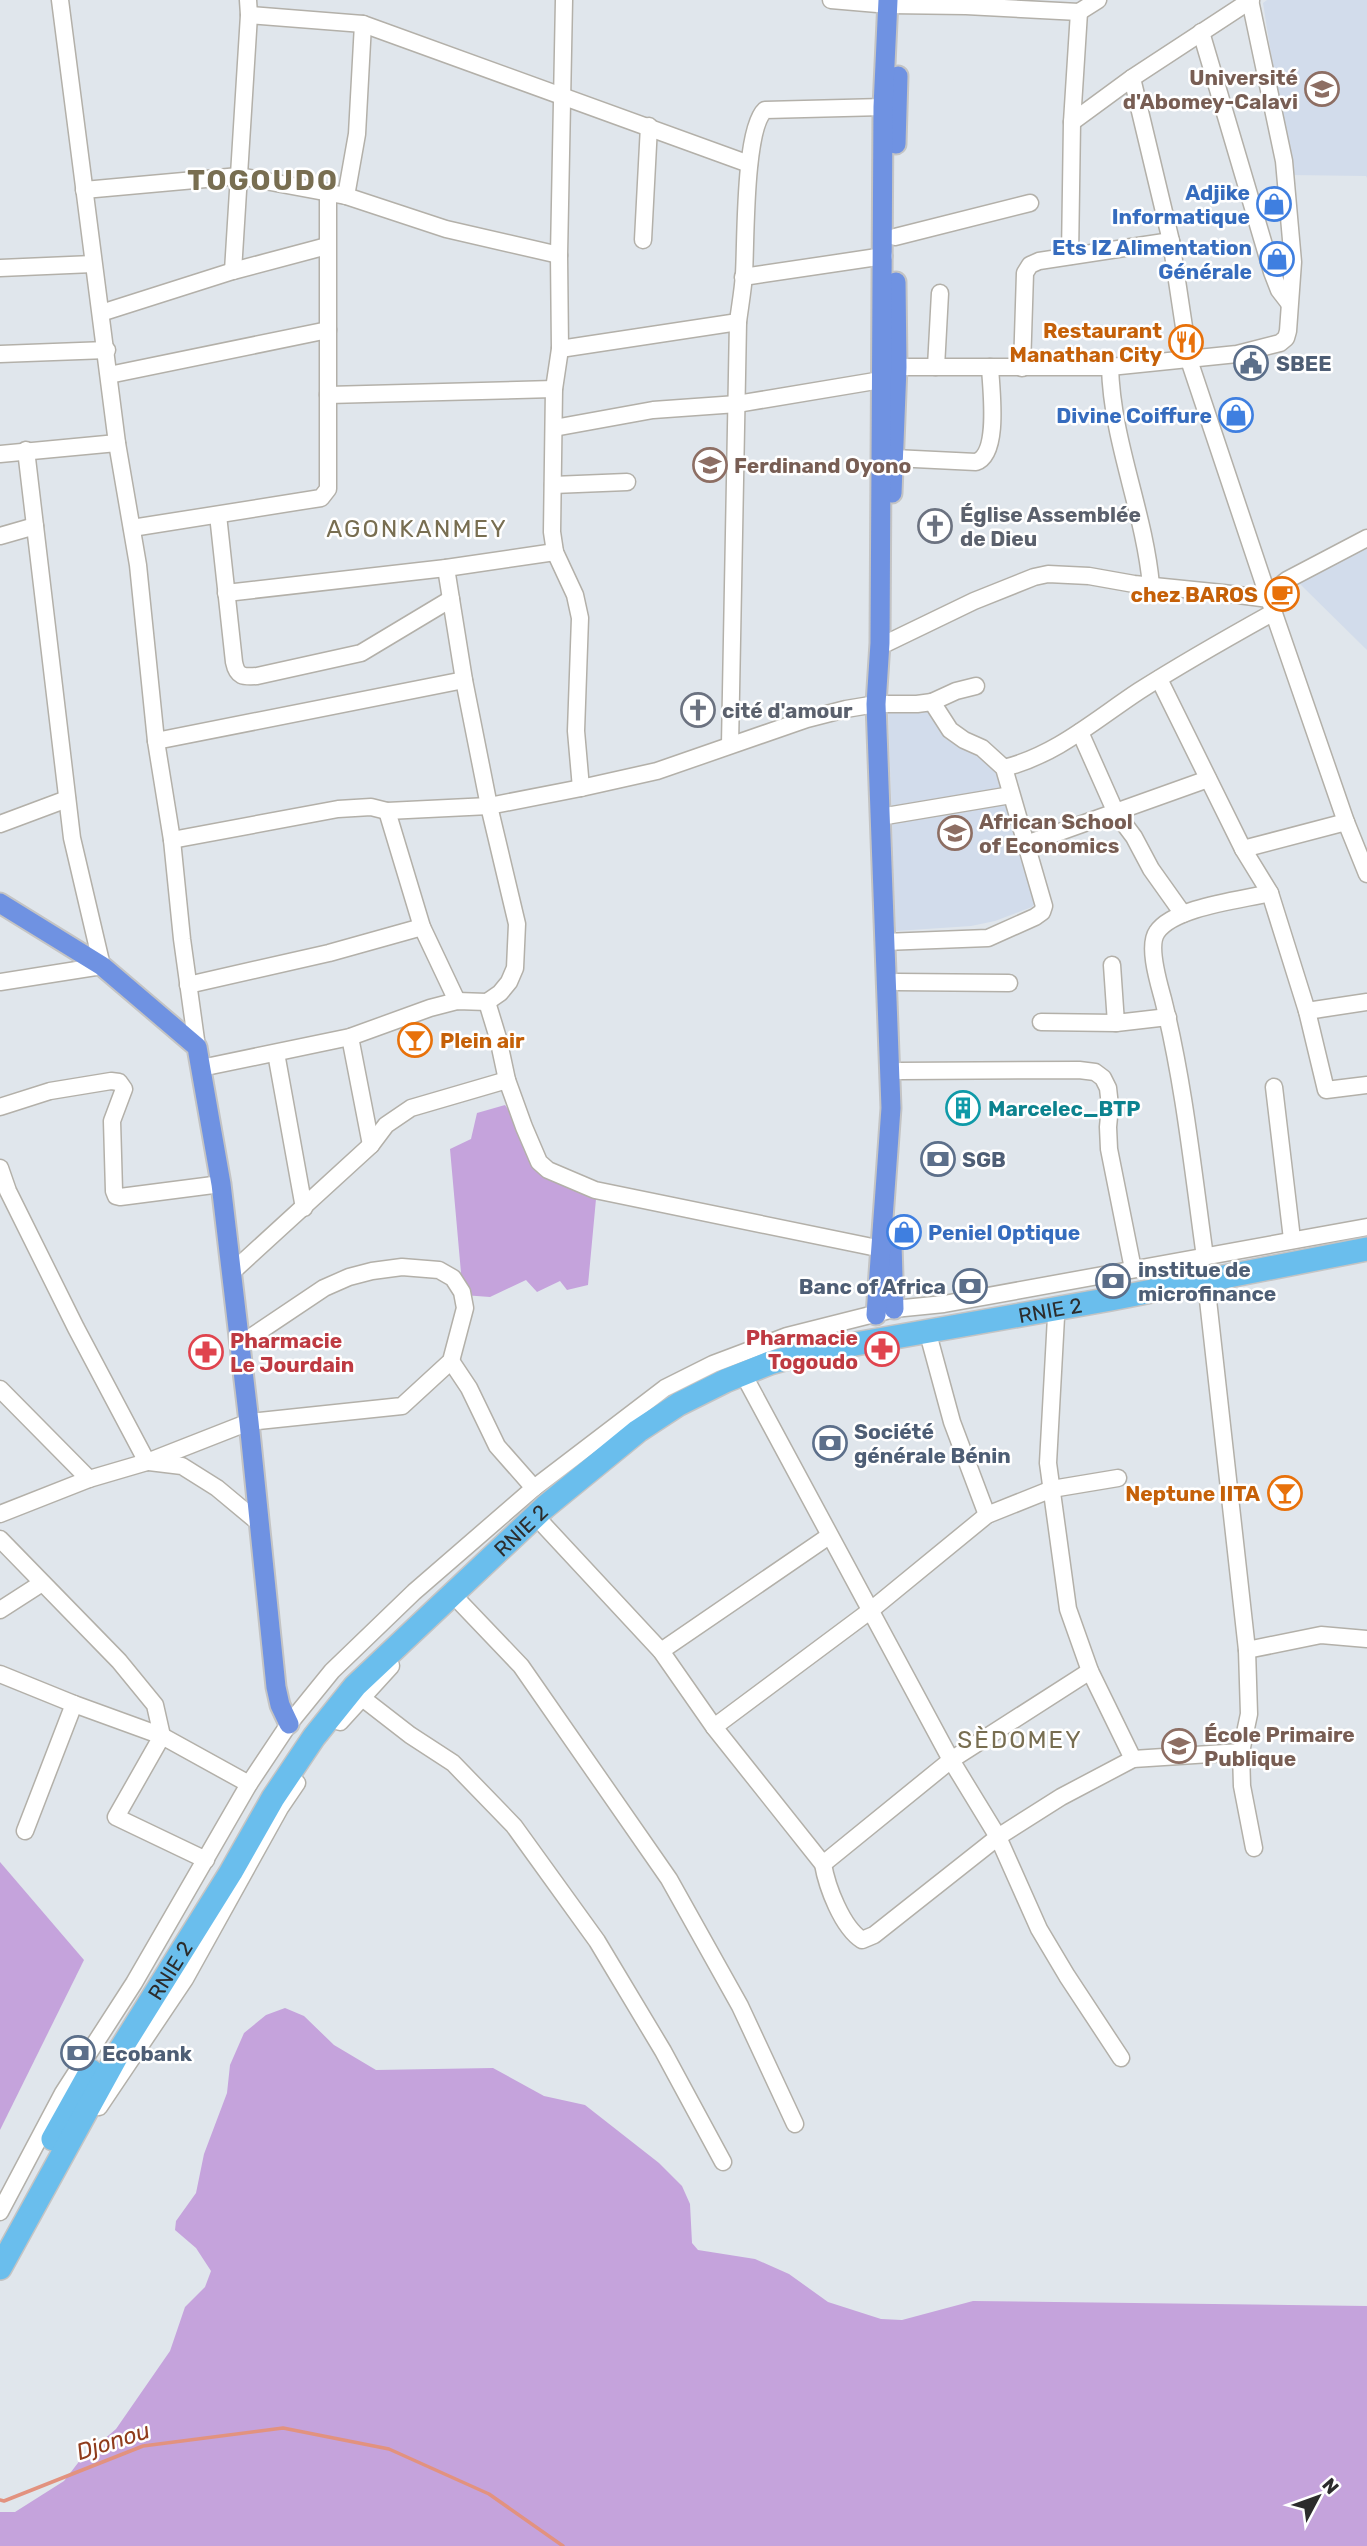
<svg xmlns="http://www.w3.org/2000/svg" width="1367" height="2546" font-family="Rubik,sans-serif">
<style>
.education{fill:#d2dceb}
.green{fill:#c5a3dc}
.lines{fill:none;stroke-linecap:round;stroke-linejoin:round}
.stream{stroke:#e2927f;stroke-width:3.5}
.minor-casing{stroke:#b3b0a9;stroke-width:19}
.major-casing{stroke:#c4c4c4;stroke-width:23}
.highway-casing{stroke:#c4c4c4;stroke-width:26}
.minor{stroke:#fff;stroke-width:16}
.major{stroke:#6f92e2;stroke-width:19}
.highway{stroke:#6abeed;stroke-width:23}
.labels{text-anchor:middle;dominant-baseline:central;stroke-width:5;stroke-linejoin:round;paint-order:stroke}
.education-label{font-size:21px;font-weight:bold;fill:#785e54;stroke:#fff;text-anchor:start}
.shop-label{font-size:21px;font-weight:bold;fill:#366cbe;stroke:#fff;text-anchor:end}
.food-label{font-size:21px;font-weight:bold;fill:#c56008;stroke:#fff;text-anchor:end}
.service-label{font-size:21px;font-weight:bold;fill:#4e5e75;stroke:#fff;text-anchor:start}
.worship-label{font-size:21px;font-weight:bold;fill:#5b616d;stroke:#fff;text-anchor:start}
.culture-label{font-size:21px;font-weight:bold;fill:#0d838f;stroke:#fff;text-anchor:start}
.street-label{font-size:21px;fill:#2c2c2c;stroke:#fff}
.health-label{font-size:21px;font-weight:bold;fill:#be3a42;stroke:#fff;text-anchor:end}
.water-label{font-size:23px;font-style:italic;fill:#903c1c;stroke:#fff}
.quarter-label{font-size:24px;letter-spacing:2px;fill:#786e51;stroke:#fff}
.district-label{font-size:28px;font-weight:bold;letter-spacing:2px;fill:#786e51;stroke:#fff}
</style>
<rect width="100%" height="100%" fill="#e0e6ec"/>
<g class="education">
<polygon points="1267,0 1367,0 1367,178 1366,176 1290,175 1263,3"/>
<polygon points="1367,547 1367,650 1298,582"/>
<polygon points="888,711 933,711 996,767 1038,899 1032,907 995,921 971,926 896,931"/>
</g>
<g class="green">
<polygon points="505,1105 520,1126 538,1166 596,1199 588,1285 567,1290 560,1281 537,1292 526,1280 490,1297 463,1295 450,1149 471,1139 477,1113"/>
<polygon points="0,1862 84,1960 0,2130"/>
<polygon points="285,2008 304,2016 334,2045 376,2070 493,2068 544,2096 585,2105 659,2163 682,2186 690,2204 692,2243 698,2250 755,2259 789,2274 828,2302 881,2319 902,2320 973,2301 1367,2306 1367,2546 0,2546 0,2512 15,2512 64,2481 81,2459 116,2429 170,2351 185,2307 205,2287 211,2271 196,2248 175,2230 176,2221 196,2193 204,2154 227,2093 230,2065 244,2033 266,2015"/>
</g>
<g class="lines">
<polyline class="stream" points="0,2500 4,2501 143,2446 283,2428 389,2449 489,2494 563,2546"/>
<g class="minor-casing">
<g id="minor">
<polyline points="60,0 117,443 138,565 156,741 172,840 182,939 197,1047"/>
<polyline points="564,0 559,255 560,349 554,389 552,532 555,552 575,595 580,618 576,731 581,788"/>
<polyline points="831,0 889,5 966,6 1079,12 1098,0"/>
<polyline points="249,15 363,24 749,164"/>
<polyline points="1201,32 1272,272 1279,290 1289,303"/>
<polyline points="1132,78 1171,241 1189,360 1269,599 1346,822 1367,874"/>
<polyline points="1072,122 1132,78 1251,0"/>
<polyline points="84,190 239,176 346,196 446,229 559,255"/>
<polyline points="346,196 357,134 363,24"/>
<polyline points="895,237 1030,203"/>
<polyline points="643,240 649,126"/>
<polyline points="1070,256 1072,122 1079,12"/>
<polyline points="0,268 93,264"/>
<polyline points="233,271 249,15 248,0"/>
<polyline points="743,277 884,256"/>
<polyline points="101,313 233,271 327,246"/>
<polyline points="560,349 738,322"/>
<polyline points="0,354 107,350"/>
<polyline points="936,367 940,293"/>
<path d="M1110 367C1112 442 1144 510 1151 585"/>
<polyline points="1022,368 1025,273 1030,265 1039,261 1171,241"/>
<polyline points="109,375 328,330"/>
<polyline points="328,395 554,389"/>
<polyline points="554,428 653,410 737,404 881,380 897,367 1110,367 1237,354 1280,343 1286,338 1288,331 1293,262 1284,161 1250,0"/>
<polyline points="0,454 117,443"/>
<path d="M894 458 976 462C1000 454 991 389 990 367"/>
<polyline points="553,485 627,482"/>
<path d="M218 515 234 662C237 677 243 677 257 676L361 653 451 599"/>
<polyline points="132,528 321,498 328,489 328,192"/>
<polyline points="0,536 35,526"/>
<polyline points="226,593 446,568 555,552"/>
<polyline points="887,643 974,601 1034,577 1048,574 1089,576 1134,584 1223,593 1269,599 1277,588 1287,580 1367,538"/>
<polyline points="1159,679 1243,849 1270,893 1307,1011 1326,1090 1367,1085"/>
<polyline points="932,702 956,691 976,686"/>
<polyline points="1080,732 1116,813 1134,837 1151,869 1183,914"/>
<polyline points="156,741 464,680"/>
<path d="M730 745 738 322C740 306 743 290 744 274 746 241 744 129 765 110L883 107"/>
<path d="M1004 768C1056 755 1095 720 1139 691 1183 663 1229 637 1274 612"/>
<polyline points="387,811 422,927 457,1001"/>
<polyline points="880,817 1011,795"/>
<polyline points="0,824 67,799"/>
<polyline points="172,840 338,809 371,807 387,811 489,806 581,788 657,771 807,719 846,709 876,704 917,704 932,702 950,730 964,740 982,748 1004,768 1044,906 1042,912 1035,917 988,938 884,942"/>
<polyline points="1026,844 1208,779"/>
<polyline points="1243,849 1346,822"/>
<polyline points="1112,965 1116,1023 1168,1017"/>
<polyline points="0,982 102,966 72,838 26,450"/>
<polyline points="897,982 1009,983"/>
<polyline points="188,985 329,953 422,927"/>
<polyline points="487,1002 498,1038 507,1080 524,1127 539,1162 548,1170 595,1190 882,1249"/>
<polyline points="1307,1011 1367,1002"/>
<polyline points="1041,1022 1116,1023"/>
<polyline points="350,1037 371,1145"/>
<polyline points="276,1053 304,1208"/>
<polyline points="201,1068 350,1037 430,1008 457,1001 487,1002 500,993 509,982 515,968 517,924 489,806 464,680 446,568"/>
<polyline points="900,1071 1079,1070 1095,1072 1103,1078 1108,1088 1110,1106 1108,1127 1109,1149 1133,1269"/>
<polyline points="1274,1087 1292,1239"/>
<polyline points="0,1107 50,1091 111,1081 119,1082 124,1089 112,1121 114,1191 116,1196 120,1197 221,1184"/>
<polyline points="0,1168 8,1191 76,1328 147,1462"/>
<path d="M1205 1257C1193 1171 1184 1083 1163 999 1159 984 1147 946 1157 932 1174 907 1241 900 1270 893"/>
<polyline points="231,1273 371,1145 386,1125 411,1108 507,1080"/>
<polyline points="1207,1291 1247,1650 1249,1714 1241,1752 1242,1786 1254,1848"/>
<polyline points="1056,1317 1048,1463 1068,1609 1090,1671 1133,1759"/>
<polyline points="930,1341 952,1422 987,1515"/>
<polyline points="451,1361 469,1388 497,1446 534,1488"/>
<polyline points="748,1383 951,1760 998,1837 1039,1929 1067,1976 1121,2058"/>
<polyline points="0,1389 89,1479"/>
<polyline points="149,1462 182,1466 217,1488 259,1523"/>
<polyline points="0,1514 89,1479 147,1462 249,1422 402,1406 451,1361 465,1308 462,1292 453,1278 439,1270 402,1267 372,1271 349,1277 324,1288 239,1345"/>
<path d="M541 1522 661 1651 714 1727 823 1864C827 1887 842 1927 862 1940L874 1935 998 1837 1061 1797 1133 1759 1241 1752"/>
<polyline points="0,1539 119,1661 155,1705 162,1736 116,1817 206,1860"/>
<polyline points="457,1599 521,1666 669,1879 740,2006 795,2124"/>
<polyline points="0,1610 42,1583"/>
<polyline points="1247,1650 1321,1635 1367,1639"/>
<polyline points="661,1651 829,1536"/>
<polyline points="0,1674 74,1704 162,1736 249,1784"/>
<polyline points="361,1697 410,1735 453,1763 514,1826 597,1941 663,2051 723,2162"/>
<polyline points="340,1722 391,1666"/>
<polyline points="714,1727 871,1610 987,1515 1052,1489 1118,1478"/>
<polyline points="25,1831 74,1704"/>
<polyline points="823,1864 951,1760 1090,1671"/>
<polyline points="99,2107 185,1979 280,1808 297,1783"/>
<polyline points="0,2212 63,2093 134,1983 249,1784 289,1724 332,1671 414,1592 534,1488 665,1388 713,1364 787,1336 894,1309 944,1304 1367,1227"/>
</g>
</g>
<g class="major-casing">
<g id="major">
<polyline points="896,144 898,76"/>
<polyline points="892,493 897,367 896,282"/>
<polyline points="0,903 102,966 197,1047 221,1184 249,1422 276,1687 280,1705 289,1724"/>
<polyline points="892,1244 894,1309"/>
<polyline points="876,1315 891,1108 876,704 880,643 883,107 888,0"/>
</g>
</g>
<g class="highway-casing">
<g id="highway">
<polyline points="53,2139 91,2071"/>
<path id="s1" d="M0 2268 120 2050 231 1872 273 1798 314 1737 355 1686 545 1507 638 1431 679 1404 725 1381 770 1363 810 1352 1111 1299 1367 1249"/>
</g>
</g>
<use href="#minor" class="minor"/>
<use href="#major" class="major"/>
<use href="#highway" class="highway"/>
</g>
<defs>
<g id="university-ring" transform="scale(1.75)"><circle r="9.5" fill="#fff" stroke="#8d6e63" stroke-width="1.5"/><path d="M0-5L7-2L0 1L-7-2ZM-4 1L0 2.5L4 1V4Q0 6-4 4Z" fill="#8d6e63"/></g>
<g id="shop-ring" transform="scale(1.75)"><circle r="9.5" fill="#fff" stroke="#3f7fe0" stroke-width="1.5"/><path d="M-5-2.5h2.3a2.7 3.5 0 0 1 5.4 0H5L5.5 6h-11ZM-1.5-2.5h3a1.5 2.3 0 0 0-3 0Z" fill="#3f7fe0"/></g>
<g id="restaurant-ring" transform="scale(1.75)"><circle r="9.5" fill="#fff" stroke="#e8710a" stroke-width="1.5"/><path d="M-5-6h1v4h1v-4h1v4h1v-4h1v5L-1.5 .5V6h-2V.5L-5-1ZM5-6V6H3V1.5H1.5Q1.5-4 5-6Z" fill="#e8710a"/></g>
<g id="civic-ring" transform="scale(1.75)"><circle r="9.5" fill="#fff" stroke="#5c6f8a" stroke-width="1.5"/><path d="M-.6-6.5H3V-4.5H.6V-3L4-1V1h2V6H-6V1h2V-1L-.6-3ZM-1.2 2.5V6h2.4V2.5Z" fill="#5c6f8a"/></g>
<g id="school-ring" transform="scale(1.75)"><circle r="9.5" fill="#fff" stroke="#8d6e63" stroke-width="1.5"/><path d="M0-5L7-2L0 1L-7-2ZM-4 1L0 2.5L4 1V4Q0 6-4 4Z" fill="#8d6e63"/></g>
<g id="church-ring" transform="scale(1.75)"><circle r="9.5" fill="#fff" stroke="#6b7280" stroke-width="1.5"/><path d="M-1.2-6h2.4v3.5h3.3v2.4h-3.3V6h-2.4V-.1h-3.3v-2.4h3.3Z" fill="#6b7280"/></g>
<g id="cafe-ring" transform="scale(1.75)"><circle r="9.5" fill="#fff" stroke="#e8710a" stroke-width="1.5"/><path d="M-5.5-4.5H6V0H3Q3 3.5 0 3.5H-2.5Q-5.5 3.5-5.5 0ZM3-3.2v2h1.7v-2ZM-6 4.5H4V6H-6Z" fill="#e8710a"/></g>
<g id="bar-ring" transform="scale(1.75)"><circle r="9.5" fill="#fff" stroke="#e8710a" stroke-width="1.5"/><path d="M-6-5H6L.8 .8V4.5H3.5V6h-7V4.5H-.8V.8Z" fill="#e8710a"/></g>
<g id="building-ring" transform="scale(1.75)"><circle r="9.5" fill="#fff" stroke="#0f9aa8" stroke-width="1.5"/><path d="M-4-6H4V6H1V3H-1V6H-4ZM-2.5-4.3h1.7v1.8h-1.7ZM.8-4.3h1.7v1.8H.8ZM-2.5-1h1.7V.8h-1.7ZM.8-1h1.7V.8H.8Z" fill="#0f9aa8"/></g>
<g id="bank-ring" transform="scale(1.75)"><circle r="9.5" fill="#fff" stroke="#5c6f8a" stroke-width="1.5"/><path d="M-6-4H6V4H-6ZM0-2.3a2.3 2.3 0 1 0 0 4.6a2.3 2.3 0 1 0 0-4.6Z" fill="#5c6f8a"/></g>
<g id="pharmacy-ring" transform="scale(1.75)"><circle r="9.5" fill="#fff" stroke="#e0444e" stroke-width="1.5"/><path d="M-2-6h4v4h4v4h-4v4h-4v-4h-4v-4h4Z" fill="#e0444e"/></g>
</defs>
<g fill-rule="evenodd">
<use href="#university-ring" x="1322" y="89"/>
<use href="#shop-ring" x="1274" y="204"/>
<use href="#shop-ring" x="1277" y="259"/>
<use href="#restaurant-ring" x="1186" y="342"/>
<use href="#civic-ring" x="1251" y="363"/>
<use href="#shop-ring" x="1236" y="415"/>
<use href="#school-ring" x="710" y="465"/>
<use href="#church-ring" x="935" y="526"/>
<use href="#cafe-ring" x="1282" y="594"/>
<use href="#church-ring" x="698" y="710"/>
<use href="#university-ring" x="955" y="833"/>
<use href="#bar-ring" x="415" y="1040"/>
<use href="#building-ring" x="963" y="1108"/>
<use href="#bank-ring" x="938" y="1159"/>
<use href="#shop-ring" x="904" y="1232"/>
<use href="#bank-ring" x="1113" y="1281"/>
<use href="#bank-ring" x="970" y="1286"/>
<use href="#pharmacy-ring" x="882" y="1349"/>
<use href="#pharmacy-ring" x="206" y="1352"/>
<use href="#bank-ring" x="830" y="1443"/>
<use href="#bar-ring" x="1285" y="1493"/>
<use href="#school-ring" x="1179" y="1746"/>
<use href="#bank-ring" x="78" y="2053"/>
</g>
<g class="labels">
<g class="education-label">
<text x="1298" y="77" text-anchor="end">Université<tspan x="1298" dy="24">d'Abomey-Calavi</tspan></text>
<text x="734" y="465">Ferdinand Oyono</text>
<text x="979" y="821">African School<tspan x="979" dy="24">of Economics</tspan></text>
<text x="1204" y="1734">École Primaire<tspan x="1204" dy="24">Publique</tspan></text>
</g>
<g class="shop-label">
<text x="1250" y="192">Adjike<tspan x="1250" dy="24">Informatique</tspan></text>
<text x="1252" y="247">Ets IZ Alimentation<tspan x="1252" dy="24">Générale</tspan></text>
<text x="1212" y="415">Divine Coiffure</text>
<text x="928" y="1232" text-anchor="start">Peniel Optique</text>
</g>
<g class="food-label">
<text x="1162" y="330">Restaurant<tspan x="1162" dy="24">Manathan City</tspan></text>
<text x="1258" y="594">chez BAROS</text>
<text x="440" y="1040" text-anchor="start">Plein air</text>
<text x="1260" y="1493">Neptune IITA</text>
</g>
<g class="service-label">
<text x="1276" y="363">SBEE</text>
<text x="962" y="1159">SGB</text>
<text x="1138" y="1269">institue de<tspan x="1138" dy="24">microfinance</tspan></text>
<text x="946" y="1286" text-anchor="end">Banc of Africa</text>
<text x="854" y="1431">Société<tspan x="854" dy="24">générale Bénin</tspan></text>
<text x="102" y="2053">Ecobank</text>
</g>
<g class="worship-label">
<text x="960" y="514">Église Assemblée<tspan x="960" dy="24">de Dieu</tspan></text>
<text x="722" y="710">cité d'amour</text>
</g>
<g class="culture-label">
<text x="988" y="1108">Marcelec_BTP</text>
</g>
<g class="street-label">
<text stroke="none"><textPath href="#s1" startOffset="1498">RNIE 2</textPath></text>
<text stroke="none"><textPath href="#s1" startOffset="910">RNIE 2</textPath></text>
<text stroke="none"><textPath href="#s1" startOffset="343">RNIE 2</textPath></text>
</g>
<g class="health-label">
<text x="858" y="1337">Pharmacie<tspan x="858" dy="24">Togoudo</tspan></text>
<text x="230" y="1340" text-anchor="start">Pharmacie<tspan x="230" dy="24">Le Jourdain</tspan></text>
</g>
<g class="water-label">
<text transform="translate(113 2441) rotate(-18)">Djonou</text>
</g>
<g class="quarter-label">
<text x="417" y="529">AGONKANMEY</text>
<text x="1020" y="1740">SÈDOMEY</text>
</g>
<g class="district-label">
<text x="263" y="180">TOGOUDO</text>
</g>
</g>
<g transform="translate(1318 2497) rotate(49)" stroke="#ffffff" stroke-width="5" paint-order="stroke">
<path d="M0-5L12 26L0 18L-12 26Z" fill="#2c2c2c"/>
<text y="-10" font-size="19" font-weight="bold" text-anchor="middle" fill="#2c2c2c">N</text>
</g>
</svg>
